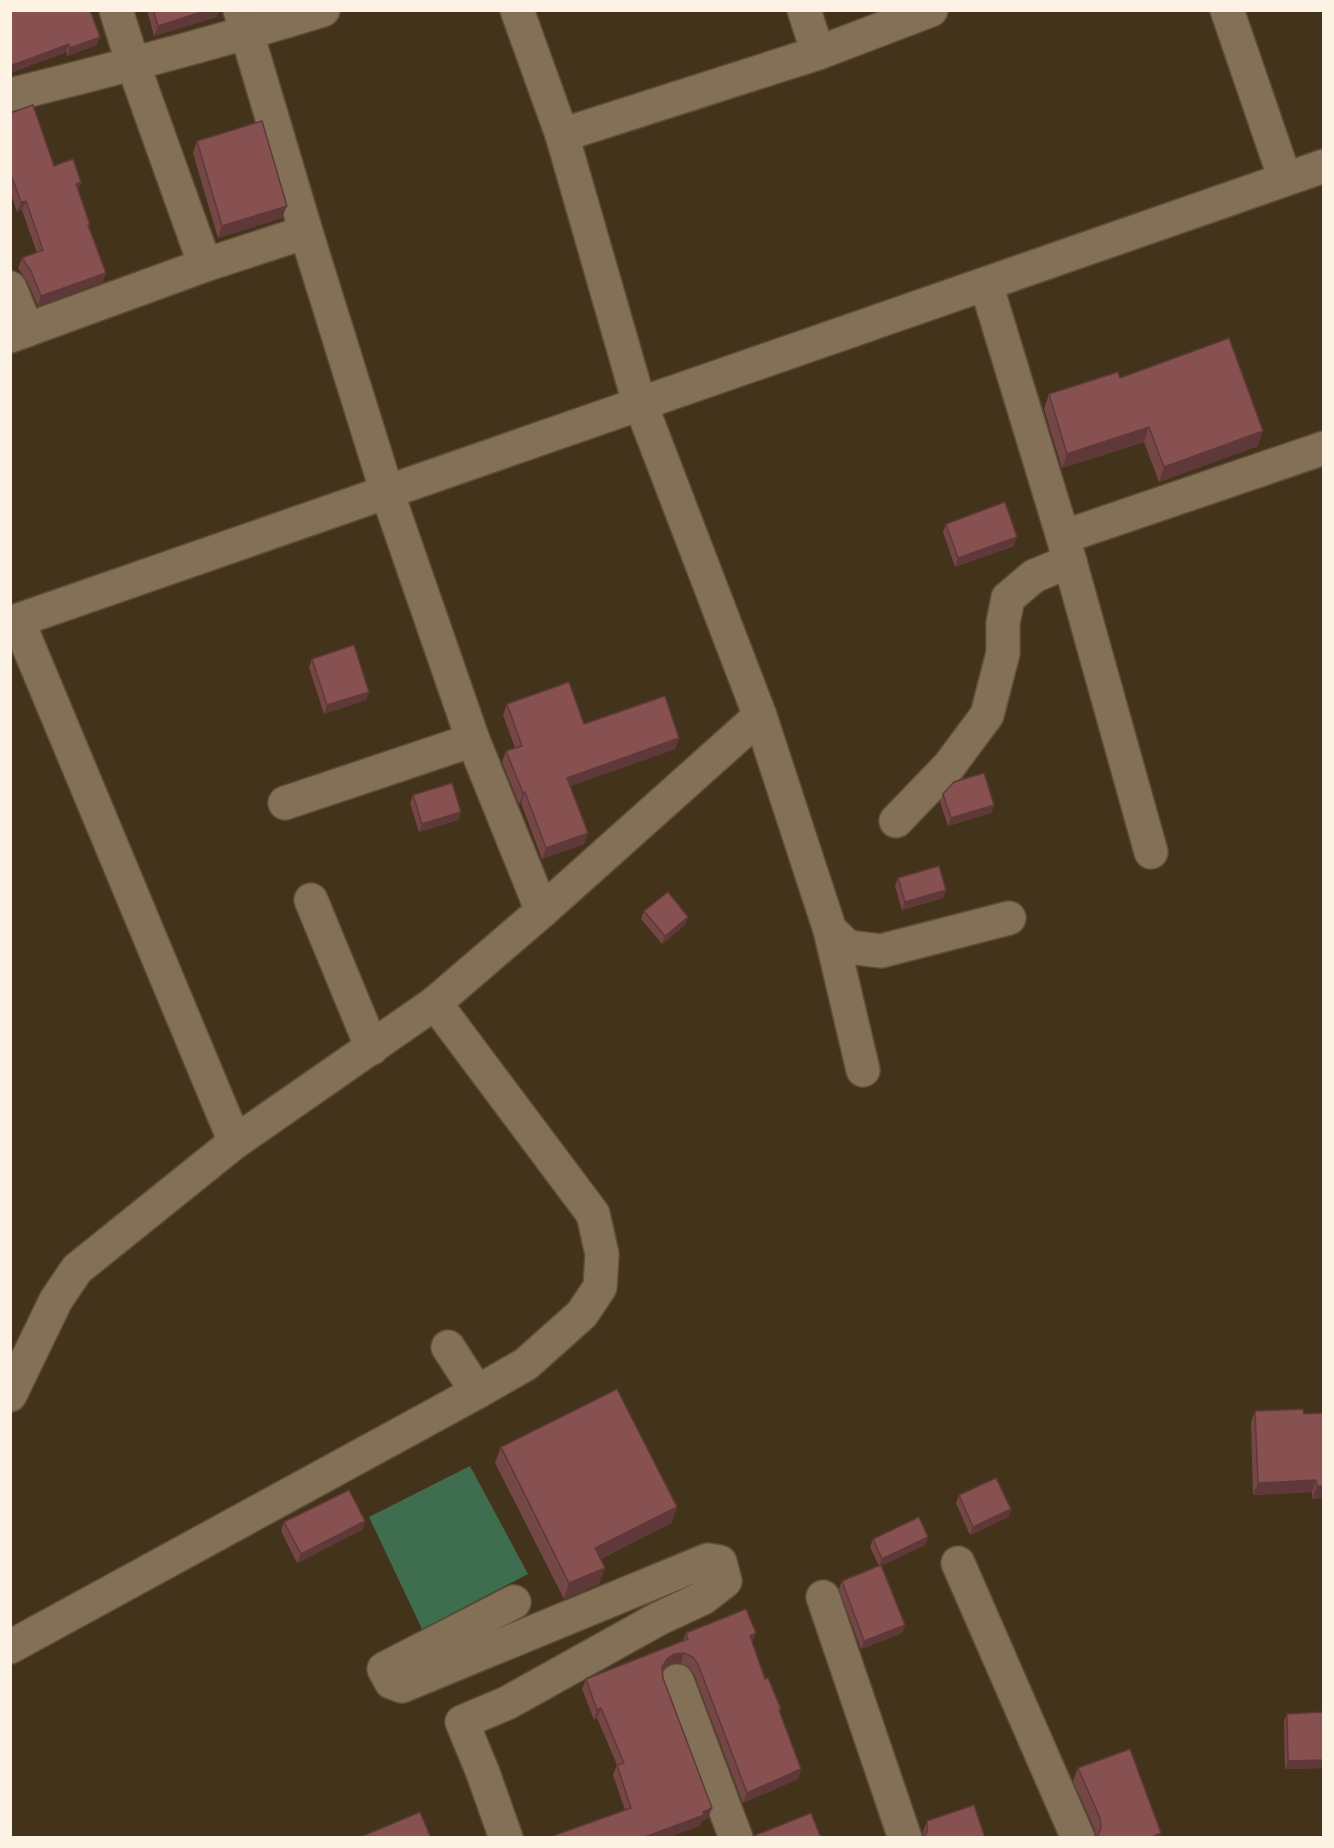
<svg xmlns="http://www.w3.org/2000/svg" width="1334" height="1848" font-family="'Asap Condensed',sans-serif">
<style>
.green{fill:#3f6d4f}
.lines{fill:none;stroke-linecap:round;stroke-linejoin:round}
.minor-casing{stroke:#5d4f39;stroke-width:36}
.minor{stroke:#837056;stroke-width:33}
.wall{fill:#754646}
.shaded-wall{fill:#5f3939}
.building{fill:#885151;stroke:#5f3939;stroke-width:1.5}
</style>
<rect width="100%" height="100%" fill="#44331b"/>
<polygon class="green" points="470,1466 528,1574 422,1629 369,1517"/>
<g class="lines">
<g class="minor-casing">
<g id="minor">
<polyline points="116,10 133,64 205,265"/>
<polyline points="240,10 306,232 387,492 473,740 542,911"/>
<polyline points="517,10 562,135 636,392 760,716 830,930 848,947 881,951 1009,918"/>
<polyline points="804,10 818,53 931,10"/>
<polyline points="1227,10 1285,179"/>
<path d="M10 95C115 69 219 42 323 10"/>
<polyline points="562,135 818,53"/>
<polyline points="986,284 1063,537 1151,852"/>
<polyline points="10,288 27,330"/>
<polyline points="10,336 205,265 306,232"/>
<polyline points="1063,537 1324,448"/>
<polyline points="18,621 235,1142"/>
<polyline points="10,623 1324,166"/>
<polyline points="285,803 473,740"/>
<polyline points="896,821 949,766 987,715 1003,653 1003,623 1008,598 1034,576 1070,561"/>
<polyline points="311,900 372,1048"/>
<polyline points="830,930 863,1070"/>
<polyline points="448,1347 477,1392"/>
<polyline points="10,1395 56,1300 77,1269 235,1142 435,1003 542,911 760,716"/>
<polyline points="958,1563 1078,1838"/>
<polyline points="823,1597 905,1838"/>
<polyline points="10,1647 477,1392 526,1364 582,1314 600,1287 602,1254 593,1214 435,1003"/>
<polyline points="677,1681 736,1838"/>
<polyline points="506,1838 483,1773 462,1722 507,1703 658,1619 703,1598 725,1581 720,1562 708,1560 402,1686 391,1682 384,1669 514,1602"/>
</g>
</g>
<use href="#minor" class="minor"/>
</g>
<g class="wall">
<polygon points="10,10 97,45 67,56 66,52 10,73"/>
<polygon points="147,10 219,10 217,17 154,36"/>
<polygon points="10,113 54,166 81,182 78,190 103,282 38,306 27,281 18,268 22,258 37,253 22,210 17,212 10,191"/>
<polygon points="197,141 282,218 218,238 193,153"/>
<polygon points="1120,378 1258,446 1159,482 1144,442 1062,468 1044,409 1049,394"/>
<polygon points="946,524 1014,546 955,567 943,532"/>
<polygon points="312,659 366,700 324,714 309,667"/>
<polygon points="507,704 584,724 679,738 675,749 570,786 588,833 584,844 542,859 521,803 519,804 502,762 506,751 515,748 503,715"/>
<polygon points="943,794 994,805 991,813 948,826 940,802"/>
<polygon points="413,795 461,812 458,820 419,832 410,803"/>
<polygon points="898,878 943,898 902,910 895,886"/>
<polygon points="644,911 685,925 662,944 641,919"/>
<polygon points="1255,1411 1304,1414 1323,1498 1312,1499 1312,1492 1253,1495 1251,1423"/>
<polygon points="501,1447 677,1507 671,1523 601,1559 599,1584 564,1599 495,1463"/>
<polygon points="959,1495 1011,1509 1008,1517 970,1535 956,1503"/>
<polygon points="365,1521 362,1530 297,1563 281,1531 284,1522"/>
<polygon points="928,1537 925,1545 881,1566 905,1625 902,1633 861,1649 839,1589 842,1581 879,1566 870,1547 873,1539"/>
<polygon points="686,1633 752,1643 765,1679 781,1709 780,1713 801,1769 798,1779 743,1803 694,1674 689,1667 681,1663 670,1664 663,1670 663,1678 708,1818 702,1821 700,1826 625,1810 613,1775 617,1765 597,1718 594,1720 582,1689 586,1679 683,1641"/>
<polygon points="1323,1712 1323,1768 1285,1769 1284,1722 1287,1714"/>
<polygon points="1078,1768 1160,1838 1096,1838 1095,1830 1073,1781"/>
<polygon points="927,1821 985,1838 923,1838 923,1832"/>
</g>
<g class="shaded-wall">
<polygon points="208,10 219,10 217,17 154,36 158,26"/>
<polygon points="100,37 97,45 67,56 70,48"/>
<polygon points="69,44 66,52 10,73 10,66"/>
<polygon points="81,182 77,192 76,184"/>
<polygon points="26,201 22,210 17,212 21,202"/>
<polygon points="287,206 282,218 218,238 222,226"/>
<polygon points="106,273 103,282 38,306 41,296"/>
<polygon points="1149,427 1144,442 1062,468 1067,454"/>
<polygon points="1263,431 1258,446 1159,482 1164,467"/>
<polygon points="1017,537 1014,546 955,567 958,558"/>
<polygon points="369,692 366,700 324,714 327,705"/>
<polygon points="679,738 675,749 563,789 567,778"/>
<polygon points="525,792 521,803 519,804 523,793"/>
<polygon points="994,805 991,813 948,826 951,818"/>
<polygon points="461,812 458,820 419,832 422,824"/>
<polygon points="588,833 584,844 542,859 546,848"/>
<polygon points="946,890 943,898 902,910 905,902"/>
<polygon points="688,917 685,925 662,944 665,936"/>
<polygon points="1316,1480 1312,1492 1253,1495 1258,1483"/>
<polygon points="1317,1486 1323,1486 1323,1498 1312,1499"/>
<polygon points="677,1507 671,1523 590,1564 595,1548"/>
<polygon points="1011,1509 1008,1517 970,1535 973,1527"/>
<polygon points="365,1521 362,1530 297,1563 301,1554"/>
<polygon points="928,1537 925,1545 879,1567 882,1559"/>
<polygon points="605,1568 599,1584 564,1599 569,1583"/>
<polygon points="905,1625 902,1633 861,1649 864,1641"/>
<polygon points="756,1633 752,1643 750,1636"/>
<polygon points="684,1653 681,1663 670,1664 663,1669 659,1677 667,1659 674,1654"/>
<polygon points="601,1708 597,1718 594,1720 597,1710"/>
<polygon points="1323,1760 1323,1768 1285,1769 1288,1761"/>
<polygon points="801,1769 798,1779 743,1803 747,1793"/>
<polygon points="712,1808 708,1818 702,1821 700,1826 667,1838 642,1838"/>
<polygon points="1161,1833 1160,1838 1150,1838"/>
</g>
<g class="building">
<polygon points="10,10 90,10 100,37 70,48 69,44 10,66"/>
<polygon points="153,10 208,10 158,26"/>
<polygon points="33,105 54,166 73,159 81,182 76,184 90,225 88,225 106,273 41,296 31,271 22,258 43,250 26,201 21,202 10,172 10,113"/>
<polygon points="262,121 287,206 222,226 197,141"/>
<polygon points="1229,338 1263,431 1164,467 1149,427 1067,454 1049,394 1118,372 1120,378"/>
<polygon points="1005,502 1017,537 958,558 946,524"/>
<polygon points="354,645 369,692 327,705 312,659"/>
<polygon points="569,682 584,724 665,696 679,738 567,778 588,833 546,848 525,792 523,793 506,751 522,746 507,704"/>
<polygon points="984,773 994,805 951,818 943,794 954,782"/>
<polygon points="452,783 461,812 422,824 413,795"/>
<polygon points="939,866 946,890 905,902 898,878"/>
<polygon points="668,892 688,917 665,936 644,911"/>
<polygon points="617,1389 677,1507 595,1548 605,1568 569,1583 501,1447"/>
<polygon points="1303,1409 1304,1414 1323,1413 1323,1486 1317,1486 1316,1480 1258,1483 1255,1411"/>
<polygon points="996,1478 1011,1509 973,1527 959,1495"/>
<polygon points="349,1490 365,1521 301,1554 284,1522"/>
<polygon points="919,1517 928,1537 882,1559 873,1539"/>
<polygon points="881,1565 905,1625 864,1641 842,1581"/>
<polygon points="746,1609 756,1633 750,1636 765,1679 768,1678 781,1709 779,1710 801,1769 747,1793 698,1664 693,1657 684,1653 674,1654 667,1659 662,1667 663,1678 712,1808 703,1812 704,1815 642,1838 547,1838 631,1808 617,1765 624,1763 601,1708 597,1710 586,1679 688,1639 686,1633"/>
<polygon points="1323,1712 1323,1760 1288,1761 1287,1714"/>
<polygon points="1130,1749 1161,1833 1150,1838 1097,1838 1101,1828 1100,1818 1078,1768"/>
<polygon points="974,1805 985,1838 924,1838 927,1831 927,1821"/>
<polygon points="420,1812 431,1838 358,1838"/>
<polygon points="811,1813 821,1838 755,1838 756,1835"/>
</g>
<rect width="1334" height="1848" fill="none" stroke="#fdf3e4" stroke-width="24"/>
</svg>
